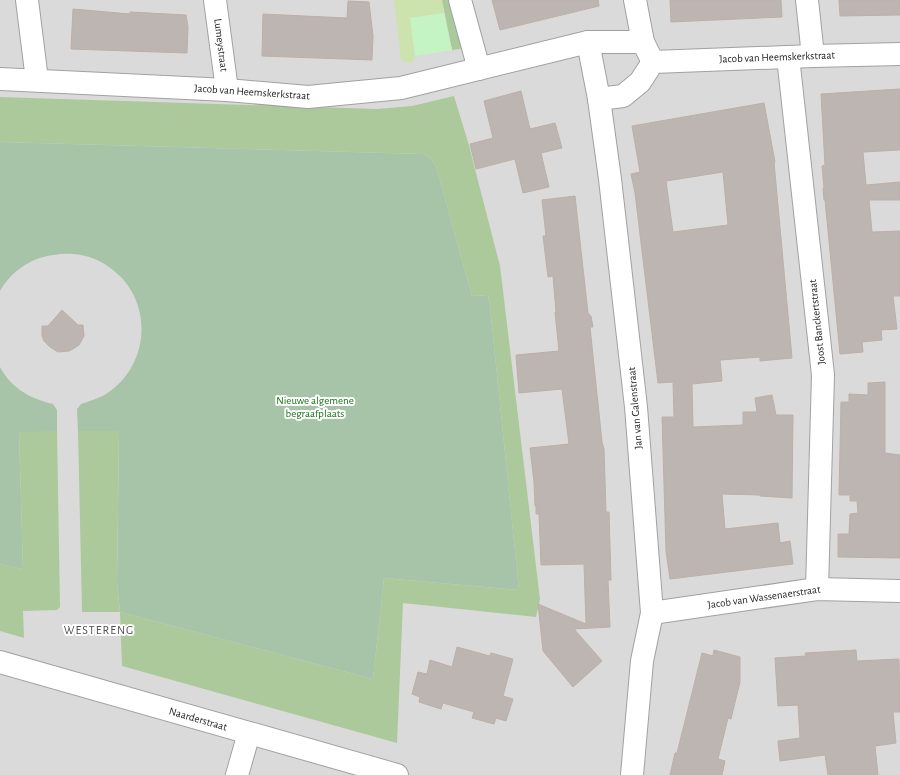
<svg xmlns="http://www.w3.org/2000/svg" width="900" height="775" font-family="'Alegreya Sans',sans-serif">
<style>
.residential{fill:#dbdada}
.grass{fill:#cce3ae}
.forest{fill:#acc99c}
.cemetery{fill:#a7c4a9}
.park{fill:#c4f4c4}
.building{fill:#bdb5b1;stroke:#bdafa7;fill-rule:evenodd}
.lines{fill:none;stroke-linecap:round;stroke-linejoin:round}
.minor-casing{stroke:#a1a1a1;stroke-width:24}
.tertiary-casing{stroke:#a1a1a1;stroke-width:24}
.minor{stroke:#fff;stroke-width:22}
.tertiary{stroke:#fff;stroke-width:22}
.labels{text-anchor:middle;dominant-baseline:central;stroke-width:4;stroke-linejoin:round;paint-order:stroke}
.street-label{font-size:11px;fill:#1d1d1d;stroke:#fff}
.park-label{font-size:11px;fill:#157116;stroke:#fff}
.neighbourhood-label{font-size:12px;letter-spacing:1px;fill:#505050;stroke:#fff}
</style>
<rect width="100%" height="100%" fill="#ede9e4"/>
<rect class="residential" x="0" y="0" width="900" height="775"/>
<polygon class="grass" points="394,0 442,0 444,13 411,18 415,56 412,63 401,60"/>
<g class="forest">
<polygon points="442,0 454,0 467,48 452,50"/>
<polygon points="454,96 468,142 500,266 540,599 536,617 403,603 397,743 122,666 120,612 82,612 78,431 119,431 117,583 120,612 373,679 384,578 519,590 490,306 488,295 472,296 436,166 430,158 423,154 0,142 0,97 377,109 412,106"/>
<polygon points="19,431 57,431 60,607 57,610 23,611 24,638 0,631 0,564 23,569"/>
</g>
<g class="cemetery">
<path d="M0 142 423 154 430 158 436 166 472 296 488 295 490 306 519 590 384 578 373 679 120 612 117 583 119 431H78L77 409 81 404C89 401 98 399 106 394 150 366 154 302 113 270 96 256 75 251 53 255 30 258 11 272 0 291Z"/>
<path d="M0 367C11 388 31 399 53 404L57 410V431L19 432 23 569 0 564Z"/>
</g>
<polygon class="park" points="444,13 452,50 415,56 410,18"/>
<g class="building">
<polygon points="492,0 598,0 599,6 500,30"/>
<polygon points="670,0 781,0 782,17 671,22"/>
<polygon points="839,0 900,0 900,15 840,16"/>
<polygon points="348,1 369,2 373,36 372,60 262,56 263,14 347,18"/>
<polygon points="73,9 130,14 130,12 186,15 188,27 187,53 71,49"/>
<polygon points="900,89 900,150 863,152 866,185 900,182 900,200 869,200 872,232 900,231 900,296 893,296 897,329 881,330 882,340 862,342 863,352 840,354 825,200 824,200 823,188 824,188 822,166 825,165 821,94"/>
<polygon points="521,91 530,129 555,123 562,148 541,153 549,187 523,193 515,159 476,169 470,144 493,138 484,101"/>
<path d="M764 103 775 162H774L792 358 760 361V357L720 360 722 381 692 384 693 427 743 425V412H757L755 398 772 395 776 415H793L792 498 760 496V495L722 494 725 529 778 523 780 543 790 541 793 564 670 579 666 551 662 417H674L673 382 658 383 635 193 631 174 640 172 632 126ZM723 172 728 225 673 232 666 181Z"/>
<polygon points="575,196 588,313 591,316 593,327 590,327 602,442 604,449 606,512 609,512 611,580 608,580 610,627 574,629 602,661 573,687 543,651 538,604 586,624 584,564 541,565 539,514 536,514 536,506 535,506 534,482 530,448 569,444 562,389 519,393 516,355 559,351 555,312 556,312 553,276 548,277 543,236 546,236 542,200"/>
<polygon points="62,310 78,325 83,325 84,336 79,345 73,349 69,351 58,352 50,347 44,341 42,336 42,326 48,326"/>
<polygon points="885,382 885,453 900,455 900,558 838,557 838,534 849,534 850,514 858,513 857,501 850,501 850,495 839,495 841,402 849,402 849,394 868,395 868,383"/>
<polygon points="457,647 490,656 491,653 513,659 503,696 513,699 506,721 496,718 494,724 472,718 474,712 443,703 441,709 419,702 420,697 412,694 418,672 427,674 430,660 452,667"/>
<polygon points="714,650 740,657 740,682 731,719 728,718 718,759 725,761 722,775 670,775 675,753 677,753 702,653 713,656"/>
<polygon points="856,650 857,661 899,659 900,712 893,712 896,743 875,746 878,775 828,775 825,755 780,761 778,741 800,738 798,705 778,706 775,658 806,656 805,653"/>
</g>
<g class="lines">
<g class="minor-casing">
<g id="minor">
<polyline points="27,0 37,80"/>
<polyline points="215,0 227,90"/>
<polyline points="460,0 479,69"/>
<polyline points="635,0 643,42"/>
<polyline points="807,0 813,56"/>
<polyline points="588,42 599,99 610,179 636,407 652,613 642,661 632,775"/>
<polyline points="788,57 823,375 817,589"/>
<polyline points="653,62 813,56 900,54"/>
<polyline points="0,79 227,90 308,97 401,88 588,42 643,42 653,62"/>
<polyline points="599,99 623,96 640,82 653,62"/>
<polyline points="652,613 817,589 900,591"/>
<polyline points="237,775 249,733"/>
</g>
</g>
<g class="tertiary-casing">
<polyline id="tertiary" points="0,662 397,775"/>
</g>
<use href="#minor" class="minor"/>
<use href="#tertiary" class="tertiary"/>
</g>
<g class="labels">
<g class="street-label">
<text transform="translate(221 45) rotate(83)">Lumeystraat</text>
<text transform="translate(777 57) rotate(-2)">Jacob van Heemskerkstraat</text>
<text transform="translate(252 92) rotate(4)">Jacob van Heemskerkstraat</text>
<text transform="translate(817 322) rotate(-96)">Joost Banckertstraat</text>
<text transform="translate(635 408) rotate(-95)">Jan van Galenstraat</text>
<text transform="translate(764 597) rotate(-8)">Jacob van Wassenaerstraat</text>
<text transform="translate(198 719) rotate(16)">Naarderstraat</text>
</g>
<g class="park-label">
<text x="315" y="400">Nieuwe algemene<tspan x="315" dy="13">begraafplaats</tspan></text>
</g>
<g class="neighbourhood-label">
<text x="99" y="630">WESTERENG</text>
</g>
</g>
</svg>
